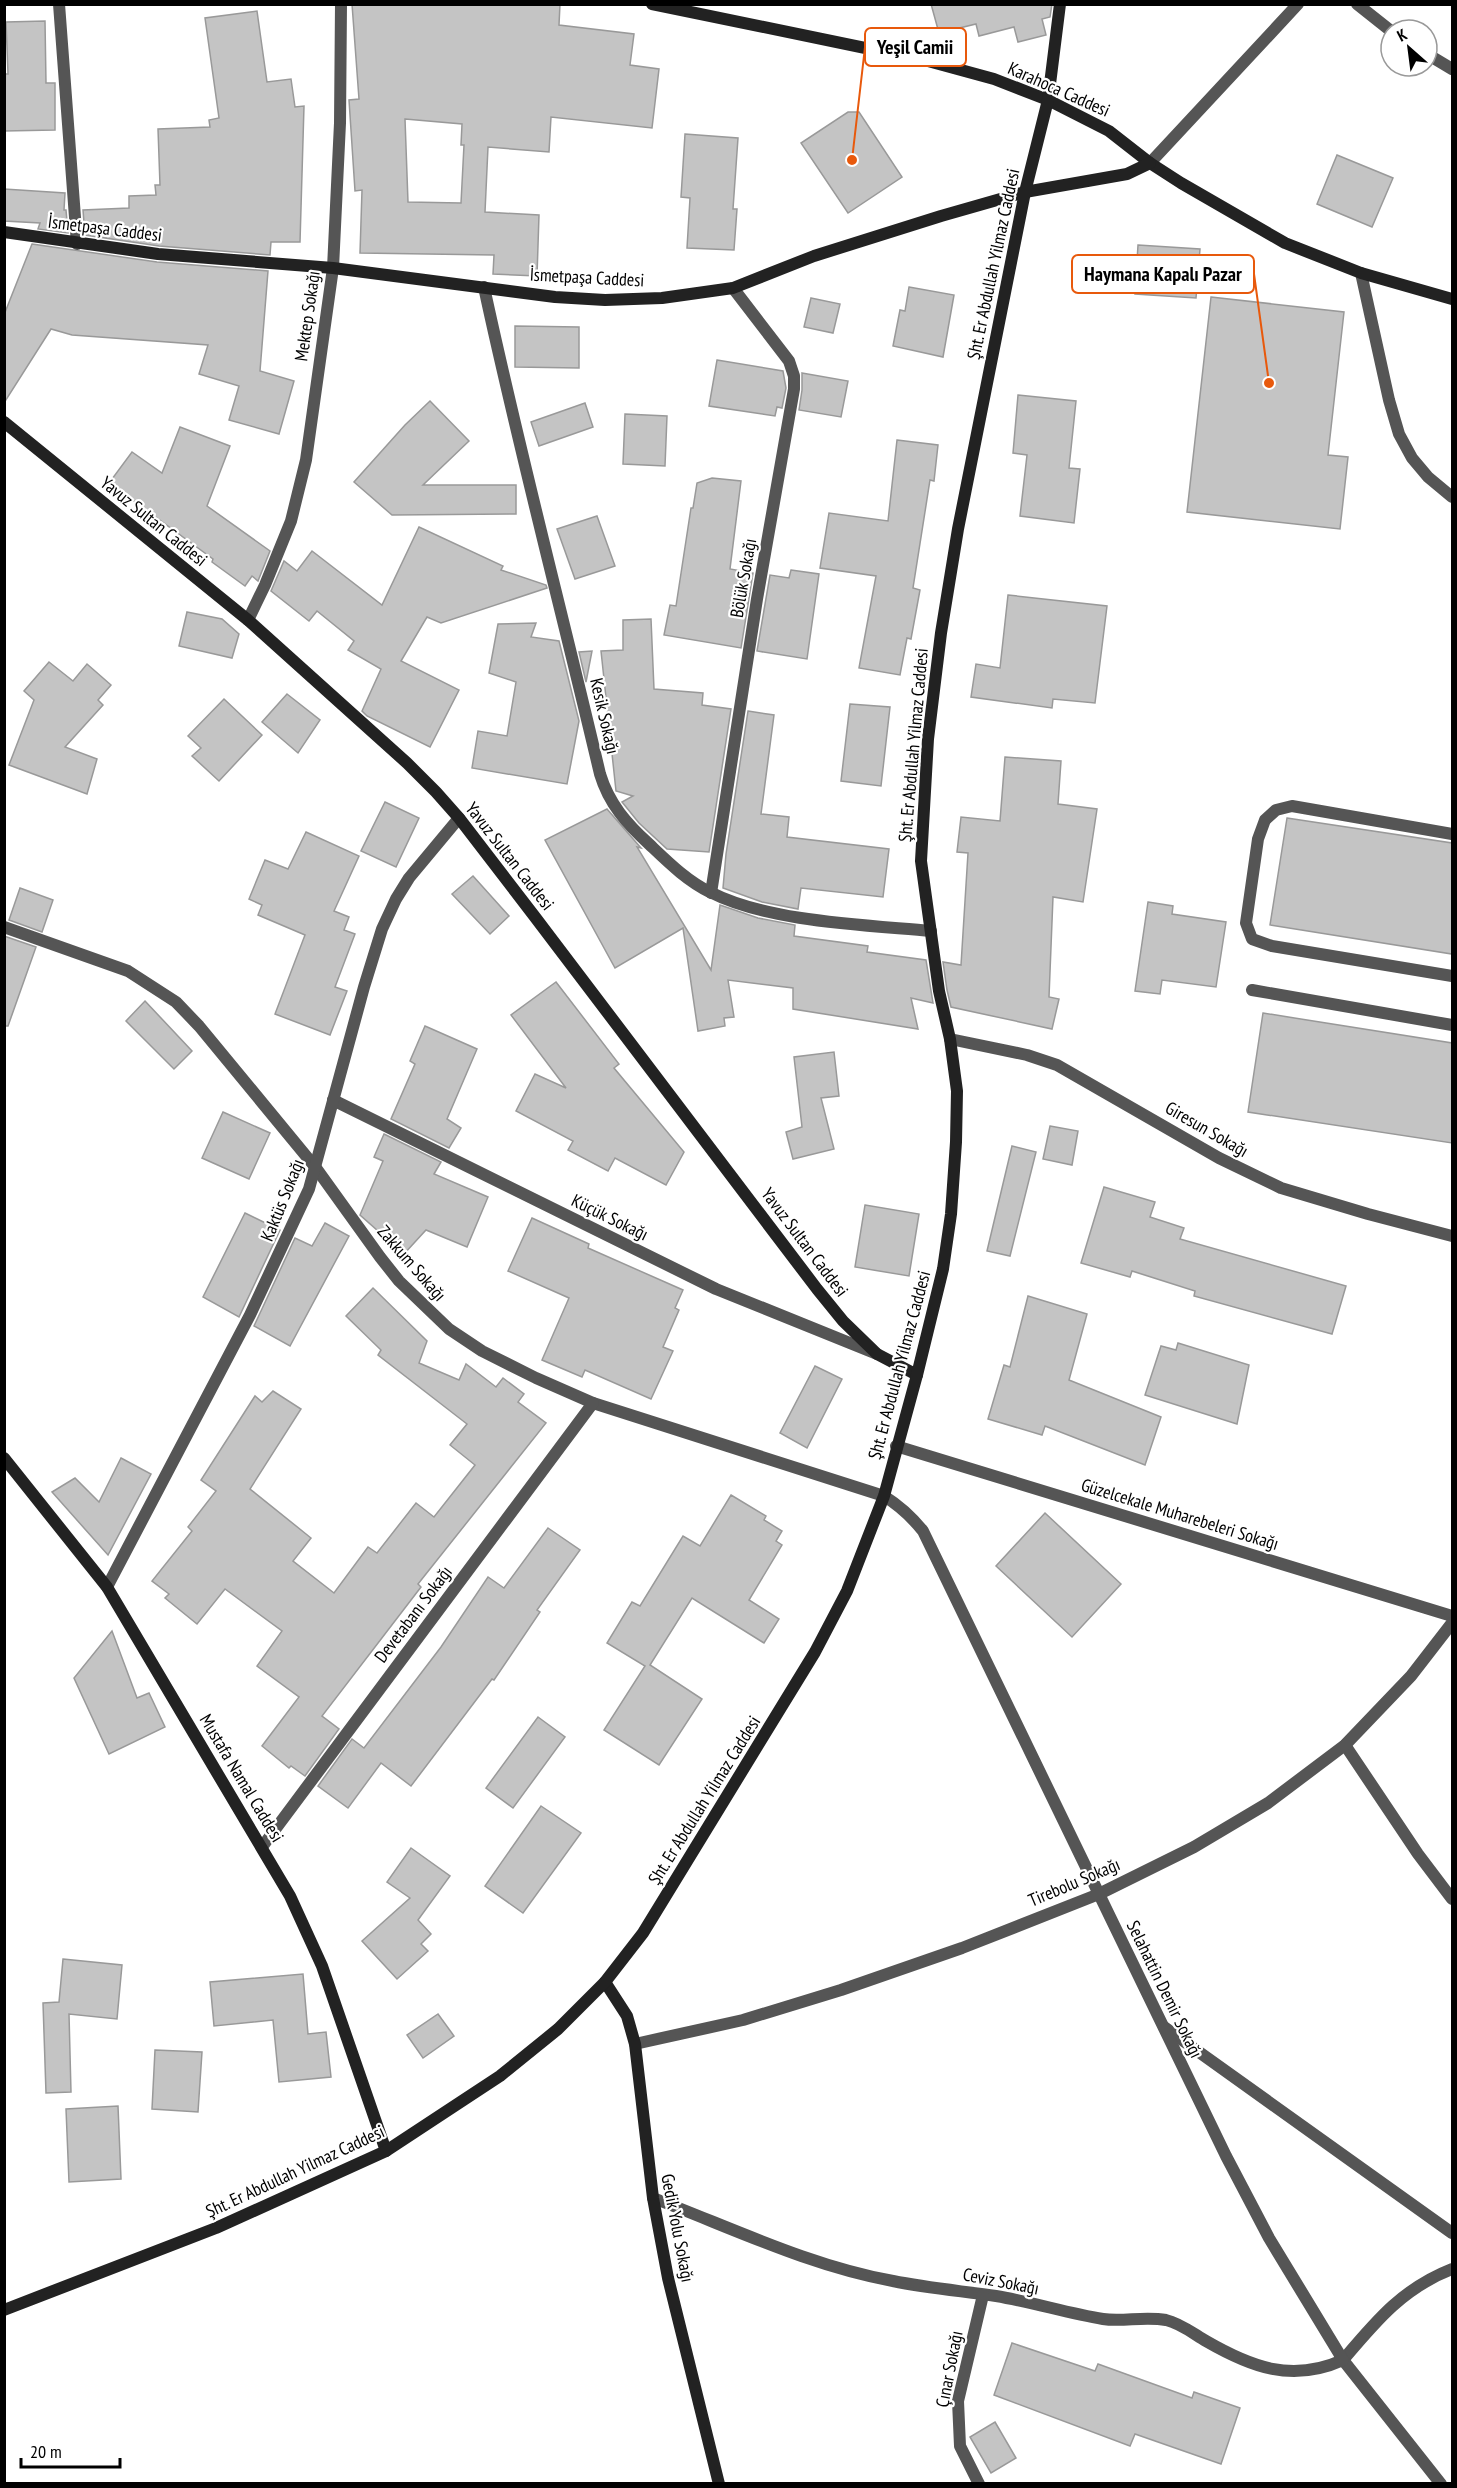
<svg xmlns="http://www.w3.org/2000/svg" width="1457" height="2488" font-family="'PT Sans Narrow',sans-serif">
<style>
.building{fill:#c4c4c4;stroke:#999;stroke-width:1.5;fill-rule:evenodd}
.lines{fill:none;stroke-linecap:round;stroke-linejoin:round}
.lane{stroke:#555;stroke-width:12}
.street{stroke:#555;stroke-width:12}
.secondary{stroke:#222;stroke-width:12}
.labels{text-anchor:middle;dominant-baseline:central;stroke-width:4.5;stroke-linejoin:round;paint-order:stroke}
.street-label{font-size:18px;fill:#000;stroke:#fff}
.leader{fill:none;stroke:#e8590c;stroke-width:2}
.callout-dot{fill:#e8590c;stroke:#fff;stroke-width:2}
.callout{fill:#fff;stroke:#e8590c;stroke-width:2}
.callout-label{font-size:20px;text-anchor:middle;font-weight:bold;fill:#000}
</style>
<rect width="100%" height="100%" fill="#fff"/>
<g class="building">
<path d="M352 4H560L559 25 634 34 630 65 659 69 652 128 551 117 549 152 488 147 485 212 539 215 537 276 493 274 494 255 360 253 362 190 355 191 349 100 359 99ZM405 119 462 124 461 145H464L461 203 408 202Z"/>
<polygon points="931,4 1052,4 1050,17 1042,19 1046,35 1018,42 1014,27 979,36 976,24 939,33"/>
<polygon points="257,11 267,82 291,79 295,107 304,106 300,242 271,242 270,255 159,246 85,235 83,210 129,208 129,196 156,195 155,185 160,185 158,129 210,127 209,120 219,118 205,18"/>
<polygon points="45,21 46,83 55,83 55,130 4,131 4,74 8,74 6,22"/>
<polygon points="848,112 859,112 902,177 848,213 801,143"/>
<polygon points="685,134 738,138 733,209 737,209 734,250 687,248 690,198 681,197"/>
<polygon points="1337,155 1393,178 1372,227 1317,204"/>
<polygon points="4,189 65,193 64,210 66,210 68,233 38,229 40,223 4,221"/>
<polygon points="32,244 157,262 268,271 260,371 294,381 279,434 229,420 239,386 199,374 208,345 72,335 51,329 4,403 4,315"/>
<polygon points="1138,245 1200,249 1196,298 1135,294"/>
<polygon points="909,287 954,295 943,357 893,346 900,310 905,311"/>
<polygon points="1211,297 1344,312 1328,455 1348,457 1340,529 1187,512"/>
<polygon points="811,298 840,304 833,333 804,327"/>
<polygon points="515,326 579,327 579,368 515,367"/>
<polygon points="717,360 783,371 786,388 782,408 777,407 775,416 709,406"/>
<polygon points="802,373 848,381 841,417 799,410 802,390"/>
<polygon points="1018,395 1076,401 1069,468 1080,469 1074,523 1020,516 1027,455 1013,453"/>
<polygon points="430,401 469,441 423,485 516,485 516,514 392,515 354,482 405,425"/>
<polygon points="585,403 593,427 539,446 531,422"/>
<polygon points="625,414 667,416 665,466 623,464"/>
<polygon points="180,427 230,446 207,506 270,551 258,581 252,576 245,586 212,562 213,559 109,483 132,452 162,473"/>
<polygon points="897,440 938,445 934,481 930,480 913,588 920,590 911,639 907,638 900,675 859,668 876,576 820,568 829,513 888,521"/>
<polygon points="712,478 741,481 730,569 753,573 741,648 664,635 670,605 676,606 691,508 693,508 697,483"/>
<polygon points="597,516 615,566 575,579 557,529"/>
<polygon points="419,527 503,566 501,570 546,585 547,588 441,623 427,617 401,661 459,690 430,747 367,716 362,711 381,669 348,650 354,641 317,611 309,621 271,591 284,561 297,571 312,551 382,605"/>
<polygon points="791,570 819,574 807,659 757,651 770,575 789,578"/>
<polygon points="1008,595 1107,606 1095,703 1053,699 1052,708 971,697 976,664 1000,668"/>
<polygon points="187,612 222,619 239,634 232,658 179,646"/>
<polygon points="651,619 654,689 703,693 702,705 731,709 709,852 667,849 639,823 622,802 633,796 616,791 601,651 623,650 623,620"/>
<polygon points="536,623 531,637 559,641 579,721 567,784 472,768 478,731 507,736 516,682 489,673 498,624"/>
<polygon points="592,651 586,682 579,652"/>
<polygon points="49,662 73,681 87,664 111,685 98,700 103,705 65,747 97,759 87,794 9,765 34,700 24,691"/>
<polygon points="287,694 320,720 298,753 262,722"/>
<polygon points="224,699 262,735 219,781 192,756 201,748 188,736"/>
<polygon points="850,704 890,707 881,786 841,781"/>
<polygon points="748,711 774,715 761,814 789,817 787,837 889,849 883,897 801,888 798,909 762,902 723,888 726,854"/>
<polygon points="1005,757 1061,761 1058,804 1097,809 1083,902 1053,897 1049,997 1059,999 1052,1029 951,1007 947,990 943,962 961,965 968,853 957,852 961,817 1000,821"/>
<polygon points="385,802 419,818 396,867 361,851"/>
<polygon points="607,809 641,848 637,847 711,970 720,905 758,918 795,925 794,936 868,946 867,952 926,960 933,1003 911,998 918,1029 793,1009 793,988 728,980 734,1017 724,1018 725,1026 698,1031 683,928 615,968 545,840"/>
<polygon points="1287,818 1452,843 1452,954 1270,925"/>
<polygon points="306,832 359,856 334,911 349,917 344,930 355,934 335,987 347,991 330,1035 275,1014 305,935 258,915 262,905 249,899 265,860 288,869"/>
<polygon points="473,876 509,916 490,934 452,894"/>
<polygon points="20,888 53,900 42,932 9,920"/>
<polygon points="1148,902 1173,906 1172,914 1226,922 1216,987 1162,980 1160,994 1135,991"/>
<polygon points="4,936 36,947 8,1026 4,1026"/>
<polygon points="556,982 619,1064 614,1068 684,1152 666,1185 615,1158 608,1171 568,1150 573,1141 516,1111 535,1074 566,1088 511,1015"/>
<polygon points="145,1001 192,1051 174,1069 126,1021"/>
<polygon points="1263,1013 1452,1043 1452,1143 1248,1112"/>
<polygon points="425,1026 477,1049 447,1119 461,1128 449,1148 391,1119 415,1064 410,1061"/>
<polygon points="834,1052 839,1096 821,1098 834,1149 793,1159 786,1132 802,1127 794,1057"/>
<polygon points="223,1112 270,1133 249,1179 202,1158"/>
<polygon points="1050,1126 1078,1131 1072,1165 1043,1159"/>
<polygon points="384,1134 441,1162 434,1174 488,1197 467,1247 426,1230 404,1254 360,1215 383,1161 374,1157"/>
<polygon points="1012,1146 1036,1152 1010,1256 987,1251"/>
<polygon points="1104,1187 1155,1202 1150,1217 1184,1228 1180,1239 1346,1286 1332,1334 1194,1296 1195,1291 1132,1271 1130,1277 1081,1263"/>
<polygon points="865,1205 919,1214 909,1276 855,1267"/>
<polygon points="245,1213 280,1230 239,1317 203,1297"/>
<polygon points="532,1218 589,1244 588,1248 683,1290 675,1308 679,1310 663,1347 673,1351 651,1399 585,1370 582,1377 542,1360 569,1298 508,1271"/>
<polygon points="325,1223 349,1236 290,1346 254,1326 295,1238 312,1246"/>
<polygon points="373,1288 427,1341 419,1363 459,1380 466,1364 496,1387 503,1378 524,1394 518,1402 546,1423 418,1584 421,1587 322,1716 339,1729 305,1776 291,1766 289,1768 262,1746 299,1697 257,1666 282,1631 225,1589 197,1624 165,1598 169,1594 152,1581 192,1531 188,1527 216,1491 201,1480 255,1396 262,1402 273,1391 301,1409 250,1489 311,1538 293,1561 334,1593 368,1547 377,1553 416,1503 434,1517 475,1465 450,1445 467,1424 378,1355 381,1350 346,1316"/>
<polygon points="1028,1296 1087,1314 1069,1380 1161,1417 1145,1465 1045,1426 1042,1435 988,1419 1004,1365 1010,1367"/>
<polygon points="1178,1343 1249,1365 1237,1424 1145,1395 1161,1346 1176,1350"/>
<polygon points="815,1366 842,1379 807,1448 780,1433"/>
<polygon points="121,1458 151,1474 108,1555 52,1492 75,1478 99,1502"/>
<polygon points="731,1495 766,1516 764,1520 782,1531 776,1541 782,1545 749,1600 779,1619 764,1643 692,1598 650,1665 702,1699 659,1765 604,1730 645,1666 607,1643 632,1602 640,1606 683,1536 700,1546"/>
<polygon points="1045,1513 1121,1584 1072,1637 996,1566"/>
<polygon points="548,1528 580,1550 537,1610 540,1612 494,1680 492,1679 411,1786 381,1763 348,1808 318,1786 352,1739 364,1748 441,1647 488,1577 504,1588"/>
<polygon points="112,1631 137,1698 149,1693 165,1727 109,1754 74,1678"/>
<polygon points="538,1717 565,1737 513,1808 486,1788"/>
<polygon points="541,1806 581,1833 523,1913 485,1886"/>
<polygon points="411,1848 450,1876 418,1920 431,1934 421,1944 428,1951 397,1979 362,1941 410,1898 387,1882"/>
<polygon points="63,1959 122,1965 117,2019 69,2014 71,2092 46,2093 43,2003 59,2002"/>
<polygon points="303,1974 308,2034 326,2032 331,2077 279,2082 273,2020 214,2026 210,1982"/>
<polygon points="438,2014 454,2036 423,2058 407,2035"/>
<polygon points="155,2050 202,2052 198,2112 152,2109"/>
<polygon points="118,2106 121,2179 69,2182 66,2109"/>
<polygon points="1012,2343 1095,2371 1098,2364 1192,2398 1194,2392 1240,2408 1221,2464 1135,2434 1130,2446 994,2395"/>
<polygon points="995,2422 1016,2458 991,2473 970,2437"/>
</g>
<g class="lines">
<g class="lane">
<polyline points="1150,163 1298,4"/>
<polyline points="1361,273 1389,400 1399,434 1412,458 1428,477 1452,497"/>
<polyline points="1452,834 1292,806 1276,810 1265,820 1258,839 1246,923 1252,939 1272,946 1452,976"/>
<polyline points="1252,990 1452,1025"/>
<polyline points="1345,1745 1418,1854 1452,1899"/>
<polyline points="1164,2027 1452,2233"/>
<path d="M1343 2360C1376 2321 1403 2288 1452 2269"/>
</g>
<g class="street">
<polyline points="59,4 77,244"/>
<polyline points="1357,4 1391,31"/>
<polyline points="1427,54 1452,69"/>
<path d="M484 287C519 450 562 612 600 774 609 804 627 824 649 844 668 862 687 881 710 892 768 922 866 925 931 931"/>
<polyline points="248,620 265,585 291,521 306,460 333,268 340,123 341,4"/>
<polyline points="711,893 757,599 794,389 794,376 789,361 733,288"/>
<path d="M4 927 128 971 176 1002 199 1026 316 1168 380 1257 399 1281 449 1329 482 1351 536 1378 593 1403 884 1496C900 1506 911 1516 923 1531L1226 2156 1269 2238 1343 2360 1441 2484"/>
<polyline points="950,1039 1027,1055 1057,1065 1219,1158 1281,1188 1368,1214 1452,1236"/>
<polyline points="333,1100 716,1289 877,1354"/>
<polyline points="896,1446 1452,1616"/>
<polyline points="107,1587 250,1315 309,1189 364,987 382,929 396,899 409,878 459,818"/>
<polyline points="262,1847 593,1403"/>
<polyline points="635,2044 743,2020 841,1990 962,1948 1099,1894 1194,1847 1268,1803 1345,1745 1411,1676 1452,1623"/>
<path d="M653 2198C732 2228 810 2266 893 2281 927 2288 962 2291 996 2296 1032 2302 1067 2313 1103 2319 1123 2322 1144 2316 1166 2320 1180 2323 1194 2334 1206 2341 1251 2367 1292 2383 1343 2360"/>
<polyline points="979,2484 960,2446 958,2401 983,2295"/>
</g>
<g class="secondary">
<polyline points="652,4 928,61 994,79 1048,100 1109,131 1150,163 1181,183 1285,243 1361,273 1452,299"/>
<polyline points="4,232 158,254 333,268 555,297 605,300 662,298 733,288 814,256 941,216 1025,192 1127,174 1150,163"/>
<polyline points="4,422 248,620 407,763 436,792 459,818 535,917 817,1289 843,1321 877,1354 917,1375"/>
<polyline points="4,1458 107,1587 290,1896 322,1966 386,2151"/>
<polyline points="605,1982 627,2016 635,2044 653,2198 668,2278 719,2484"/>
<polyline points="4,2310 216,2228 386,2151 500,2076 558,2029 605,1982 643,1933 815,1652 847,1591 884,1496 917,1375 943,1269 951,1214 956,1142 957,1091 950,1039 939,991 921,861 928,739 941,633 958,529 1025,192 1048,100 1060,4"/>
</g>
</g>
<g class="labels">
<g class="street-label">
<text transform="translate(1059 89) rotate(24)">Karahoca Caddesi</text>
<text transform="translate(105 228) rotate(7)">İsmetpaşa Caddesi</text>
<text transform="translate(993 264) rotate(-78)">Şht. Er Abdullah Yilmaz Caddesi</text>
<text transform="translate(587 277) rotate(3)">İsmetpaşa Caddesi</text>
<text transform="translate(307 316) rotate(-82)">Mektep Sokağı</text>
<text transform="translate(154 521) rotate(39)">Yavuz Sultan Caddesi</text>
<text transform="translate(743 578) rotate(-80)">Bölük Sokağı</text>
<text transform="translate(605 716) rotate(77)">Kesik Sokağı</text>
<text transform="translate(913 745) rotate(-85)">Şht. Er Abdullah Yilmaz Caddesi</text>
<text transform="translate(510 856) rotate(52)">Yavuz Sultan Caddesi</text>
<text transform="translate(1207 1129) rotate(30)">Giresun Sokağı</text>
<text transform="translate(282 1200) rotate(-68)">Kaktüs Sokağı</text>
<text transform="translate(610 1217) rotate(26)">Küçük Sokağı</text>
<text transform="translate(805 1242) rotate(53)">Yavuz Sultan Caddesi</text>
<text transform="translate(412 1263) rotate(49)">Zakkum Sokağı</text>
<text transform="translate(899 1365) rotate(-75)">Şht. Er Abdullah Yilmaz Caddesi</text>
<text transform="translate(1180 1514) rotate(17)">Güzelcekale Muharebeleri Sokağı</text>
<text transform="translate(413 1614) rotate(-53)">Devetabanı Sokağı</text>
<text transform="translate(242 1778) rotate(59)">Mustafa Namal Caddesi</text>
<text transform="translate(704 1800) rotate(-58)">Şht. Er Abdullah Yilmaz Caddesi</text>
<text transform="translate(1074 1882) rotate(-23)">Tirebolu Sokağı</text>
<text transform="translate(1165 1989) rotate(64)">Selahattin Demir Sokağı</text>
<text transform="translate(295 2171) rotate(-25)">Şht. Er Abdullah Yilmaz Caddesi</text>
<text transform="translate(678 2228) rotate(79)">Gedik Yolu Sokağı</text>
<text transform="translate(1001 2281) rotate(11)">Ceviz Sokağı</text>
<text transform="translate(949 2369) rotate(-79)">Çınar Sokağı</text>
</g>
</g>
<path class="leader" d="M852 160L865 47M1269 383L1254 274"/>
<g class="callout-dot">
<circle cx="852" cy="160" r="6"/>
<circle cx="1269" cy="383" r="6"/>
</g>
<g class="callout">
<rect x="865" y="28" width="101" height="38" rx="6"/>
<rect x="1072" y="255" width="182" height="38" rx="6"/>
</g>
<g class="callout-label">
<text x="915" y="54">Yeşil Camii</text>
<text x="1163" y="281">Haymana Kapalı Pazar</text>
</g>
<rect width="1457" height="2488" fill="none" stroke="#000000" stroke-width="12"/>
<g transform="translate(1409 48) rotate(332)"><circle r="28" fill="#ffffff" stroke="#999999" stroke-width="1.5"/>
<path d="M0-4.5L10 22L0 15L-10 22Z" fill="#000000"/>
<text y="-9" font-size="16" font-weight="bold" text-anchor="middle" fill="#000000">K</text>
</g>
<path d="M21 2458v9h99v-9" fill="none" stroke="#000000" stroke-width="3"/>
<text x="30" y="2458" font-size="18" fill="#000000" stroke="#ffffff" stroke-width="4.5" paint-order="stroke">20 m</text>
</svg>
